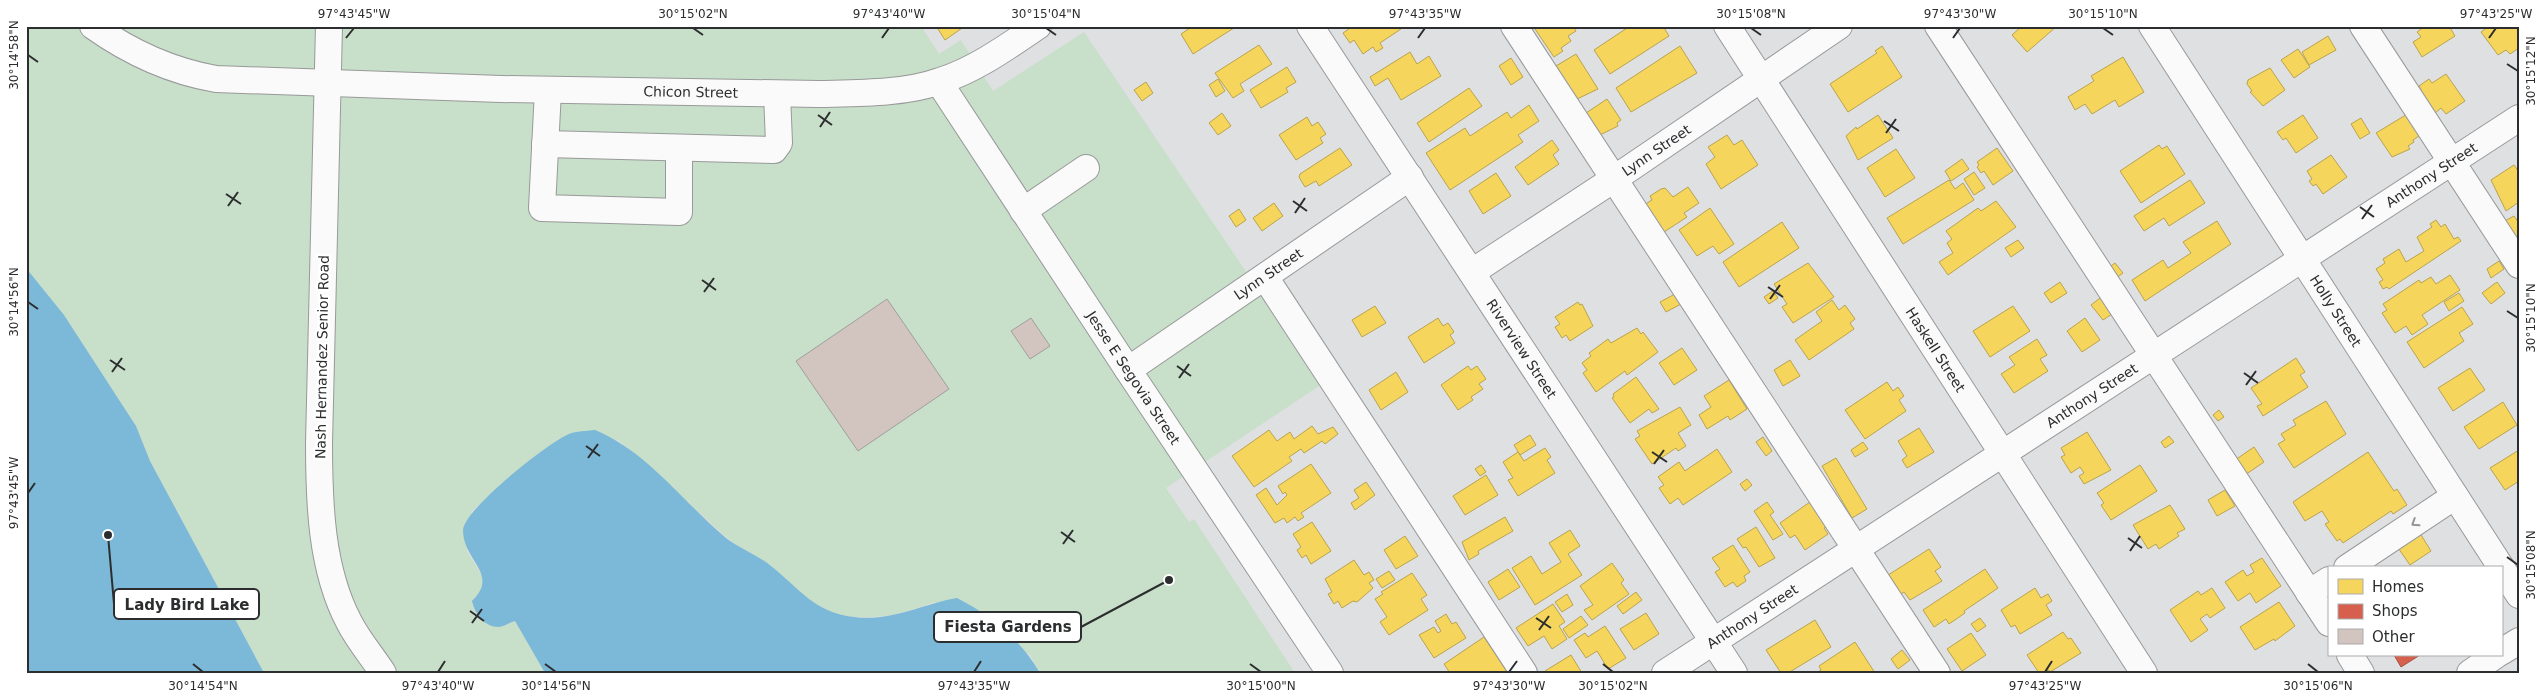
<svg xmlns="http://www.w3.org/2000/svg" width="2545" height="699" font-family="'DejaVu Sans',sans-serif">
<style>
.green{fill:#c8dfc9}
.water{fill:#7cb8d7}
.homes{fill:#f6d55c;stroke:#b9a34e}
.shops{fill:#d6604d;stroke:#a35144}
.building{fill:#d2c4bf;stroke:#9f9f9f}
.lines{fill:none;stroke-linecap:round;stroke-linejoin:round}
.minor-casing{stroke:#98999a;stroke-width:28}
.minor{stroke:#fafafb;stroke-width:26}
.oneway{stroke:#939494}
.ticks{fill:none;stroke:#2c2d2e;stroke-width:2}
.labels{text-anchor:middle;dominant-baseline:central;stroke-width:5;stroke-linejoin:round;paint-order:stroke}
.street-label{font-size:14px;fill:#2c2d2e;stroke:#fff}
.leader{fill:none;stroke:#2c2d2e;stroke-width:2}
.callout-dot{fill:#2c2d2e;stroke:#fff;stroke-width:2}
.callout{fill:#fff;stroke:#2c2d2e;stroke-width:2}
.callout-label{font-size:15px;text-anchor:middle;font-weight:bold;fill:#2c2d2e}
.neatline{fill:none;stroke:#2c2d2e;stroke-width:2}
.ticks-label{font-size:12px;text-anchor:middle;fill:#2c2d2e}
</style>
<rect width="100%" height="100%" fill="#dfe0e2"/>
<path class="green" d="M26 26H921L939 54 961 40 993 91 1084 32 1322 384 1166 488 1189 522 1194 519 1295 673H1040L1030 655 935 602C900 615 863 624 827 611 805 603 789 580 771 566 757 555 739 549 726 537 689 505 656 470 618 440L532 458 472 511 467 551 484 579 482 591 486 624 500 627 515 621 545 673H264L150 461 136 426 64 315 26 268Z"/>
<g class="water">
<polygon points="26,268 64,315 136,426 150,461 264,673 26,673"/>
<path d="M595 430C648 452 683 502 726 538 740 549 758 555 771 566 800 589 815 613 854 617 890 622 923 604 957 598 992 616 1020 639 1040 673H545L515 621C510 622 504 627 499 627 484 627 475 614 472 601 500 574 463 561 463 530 464 509 549 442 569 434 576 431 587 431 595 430Z"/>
</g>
<g class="homes">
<polygon points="936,26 965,26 945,40"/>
<polygon points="1193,26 1237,26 1193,54 1181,34"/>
<polygon points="1353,26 1399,26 1401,29 1380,43 1383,48 1376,52 1373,47 1363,54 1354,40 1350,43 1343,33"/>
<polygon points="1540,26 1573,26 1576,31 1568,36 1571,41 1561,48 1563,51 1554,57 1535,29"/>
<polygon points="1630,26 1663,26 1669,36 1610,74 1594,50"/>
<polygon points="2022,26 2057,26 2027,52 2012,35"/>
<polygon points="2425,26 2449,26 2455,36 2422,57 2413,42 2421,37 2417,32"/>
<polygon points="2489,26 2519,26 2519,48 2510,54 2506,50 2498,55 2481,32"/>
<polygon points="2328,36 2336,50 2309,65 2302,52"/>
<polygon points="1259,45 1272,64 1240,84 1244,91 1233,98 1215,73"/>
<polygon points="1680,46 1697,73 1631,112 1616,88"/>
<polygon points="1882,46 1902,77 1848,112 1830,84 1877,53 1875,51"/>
<polygon points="2298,49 2310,67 2294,78 2281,60"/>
<polygon points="1410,52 1417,64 1429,56 1441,76 1401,100 1388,78 1375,86 1370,77"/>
<polygon points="1576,54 1598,89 1577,99 1556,66"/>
<polygon points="2123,57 2144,92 2119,107 2115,100 2092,114 2085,104 2075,110 2068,97 2094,81 2091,76"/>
<polygon points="1511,58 1523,77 1511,85 1499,66"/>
<polygon points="1287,67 1296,82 1286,88 1288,92 1261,108 1250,90"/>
<polygon points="2270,68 2285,90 2263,106 2250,92 2252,91 2247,84 2248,80"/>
<polygon points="2446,74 2465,101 2446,114 2441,108 2434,114 2419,91 2421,90 2419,86 2429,79 2432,83"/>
<polygon points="1218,79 1225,91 1216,97 1209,85"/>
<polygon points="1146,82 1153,93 1142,101 1134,90"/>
<polygon points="1469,88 1482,106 1429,142 1417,123"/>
<polygon points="1607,99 1621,120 1617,123 1618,126 1600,135 1586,113"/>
<polygon points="1529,105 1539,121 1518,135 1523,142 1450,190 1426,153 1465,128 1470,136 1507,112 1511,118"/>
<polygon points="1222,113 1231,126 1218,135 1209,123"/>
<polygon points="2409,113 2422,134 2413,140 2414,142 2408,146 2410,149 2392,157 2376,133"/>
<polygon points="1878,115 1893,138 1858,160 1846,136 1856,127 1857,129"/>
<polygon points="2303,115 2318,138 2296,153 2286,138 2283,140 2277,132"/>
<polygon points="1307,117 1312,126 1318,122 1326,134 1320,138 1323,143 1296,160 1279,135"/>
<polygon points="2361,118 2370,133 2360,139 2351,124"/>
<polygon points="1727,135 1734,145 1742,140 1758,165 1721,189 1706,164 1715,157 1708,147"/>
<polygon points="1552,140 1559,150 1553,155 1559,164 1528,185 1515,167"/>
<polygon points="2159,145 2162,149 2167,146 2185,174 2141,203 2120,171"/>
<polygon points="1340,148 1352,165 1319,186 1316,181 1305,187 1299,177 1300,174"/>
<polygon points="1997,148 2013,171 1993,185 1984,171 1981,173 1977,167 1979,165 1977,162"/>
<polygon points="1896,149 1915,178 1885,197 1867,168"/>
<polygon points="2331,155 2347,177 2323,194 2316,184 2313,186 2309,181 2312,179 2307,171"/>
<polygon points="1962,159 1969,169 1951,181 1945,171"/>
<polygon points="2514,165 2519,172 2519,202 2506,211 2491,180"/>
<polygon points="1974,172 1985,188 1974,195 1964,179"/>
<polygon points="1496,173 1511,196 1483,214 1469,191"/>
<polygon points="1949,180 1955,189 1963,183 1974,200 1903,244 1887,218"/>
<polygon points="2190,180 2205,203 2169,226 2164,218 2144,231 2134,216"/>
<polygon points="1688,187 1699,203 1684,213 1687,217 1664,232 1639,208 1652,200 1650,196 1661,189 1665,188 1673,197"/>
<polygon points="1996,201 2016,227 1948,275 1939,262 1953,253 1947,243 1952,239 1946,231 1978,208 1981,211"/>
<polygon points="1274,203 1283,216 1262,231 1253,218"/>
<polygon points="1710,208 1734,244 1719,254 1713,246 1697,256 1679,230"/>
<polygon points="1239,209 1246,220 1236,227 1229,216"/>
<polygon points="2514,216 2519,223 2519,234 2515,239 2501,223"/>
<polygon points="2436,220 2441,227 2445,224 2454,239 2458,237 2461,241 2389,289 2387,287 2383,289 2379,282 2383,280 2376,269 2385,263 2383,259 2399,249 2406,262 2424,251 2417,237 2432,227 2430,224"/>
<polygon points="2217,221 2231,244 2145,301 2132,280 2163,260 2168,268 2191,253 2183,242"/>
<polygon points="1782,222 1799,248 1739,287 1723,262"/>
<polygon points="2018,240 2024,248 2011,257 2005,248"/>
<polygon points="2499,261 2504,269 2491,278 2487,269"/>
<polygon points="1808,263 1834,297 1793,323 1782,307 1787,304 1774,284"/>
<polygon points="2115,263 2123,273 2115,279 2107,269"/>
<polygon points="2450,275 2460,290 2422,315 2428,324 2412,335 2406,326 2395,333 2382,313 2387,310 2383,304 2419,280 2421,283 2431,277 2436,284"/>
<polygon points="2060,282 2067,293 2051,303 2044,293"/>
<polygon points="2497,282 2505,293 2491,304 2482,293"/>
<polygon points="1773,291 1778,298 1769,304 1764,297"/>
<polygon points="2459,293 2464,301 2449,311 2444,302"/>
<polygon points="1675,294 1681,304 1666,312 1660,302"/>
<polygon points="2100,298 2112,314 2103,320 2091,305"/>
<polygon points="1832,300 1839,310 1845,305 1855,319 1850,323 1854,329 1809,360 1795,340 1822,321 1816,312"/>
<polygon points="1578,302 1580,305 1582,304 1593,326 1570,341 1566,335 1562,338 1555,327 1560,324 1555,317"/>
<polygon points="1375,306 1386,323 1362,337 1352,320"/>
<polygon points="2013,306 2030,331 1990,357 1973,331"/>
<polygon points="2462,307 2473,324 2459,333 2464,341 2424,368 2407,342"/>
<polygon points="1438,318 1443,326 1448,323 1454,332 1450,335 1455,343 1424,363 1408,337"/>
<polygon points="2085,318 2100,340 2082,352 2067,331"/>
<polygon points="1637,328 1641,334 1643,332 1658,352 1627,375 1625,371 1596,392 1583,373 1587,370 1582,363 1591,356 1589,353 1608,339 1611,343"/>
<polygon points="2037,339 2047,355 2040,359 2048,371 2014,393 2001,374 2015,365 2009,357"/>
<polygon points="1682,348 1697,370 1674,385 1659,363"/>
<polygon points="2296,358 2305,372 2300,375 2308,387 2263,416 2257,406 2262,404 2251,388"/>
<polygon points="1790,360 1800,376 1783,386 1774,370"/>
<polygon points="1468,366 1471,370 1477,366 1486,379 1479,384 1483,389 1471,397 1473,400 1458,410 1441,385"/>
<polygon points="2470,368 2485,390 2453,411 2438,388"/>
<polygon points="1396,372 1408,392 1381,410 1369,390"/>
<polygon points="1636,377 1659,409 1652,413 1649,409 1630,423 1612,398 1614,397 1613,394"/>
<polygon points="1729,380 1747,409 1730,420 1728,416 1707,429 1699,415 1711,407 1704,396"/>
<polygon points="1887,382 1893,391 1898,387 1904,396 1899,400 1906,411 1865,439 1845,410"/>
<polygon points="2326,401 2346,434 2294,468 2278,444 2285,440 2281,434 2296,425 2293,420"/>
<polygon points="2503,402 2517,425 2479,449 2464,427"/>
<polygon points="1680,407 1691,425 1678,433 1686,446 1678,451 1676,448 1652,464 1635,439 1640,436 1637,431"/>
<polygon points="2219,410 2224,417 2218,421 2213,415"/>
<polygon points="1312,426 1318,434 1333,427 1338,434 1325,444 1322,441 1304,453 1301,449 1289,457 1292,461 1254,487 1232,456 1269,430 1277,441 1290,432 1294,439"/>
<polygon points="1919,428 1934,452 1907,468 1902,460 1907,456 1898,441"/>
<polygon points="2087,432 2111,470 2084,484 2079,476 2084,473 2080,467 2071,473 2061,457 2065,455 2061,448"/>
<polygon points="1530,435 1536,445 1520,455 1514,445"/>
<polygon points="2169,436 2174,442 2165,448 2161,442"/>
<polygon points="1763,437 1772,451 1766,456 1756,442"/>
<polygon points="1863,442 1868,449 1855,457 1851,450"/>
<polygon points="2254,447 2264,462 2245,475 2235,460"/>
<polygon points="1545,448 1551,457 1547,460 1555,473 1518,496 1508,480 1513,478 1503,462 1518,452 1524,461"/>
<polygon points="1717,449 1732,472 1683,505 1678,498 1670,504 1659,488 1664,485 1658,477 1679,462 1685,471"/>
<polygon points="2519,450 2519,481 2505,490 2490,468"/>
<polygon points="2368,452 2394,491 2397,489 2407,505 2393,514 2391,511 2343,543 2340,539 2337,541 2325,524 2329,522 2322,511 2305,521 2293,502"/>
<polygon points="1836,458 1867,509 1852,518 1822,466"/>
<polygon points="1311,464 1331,493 1301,513 1304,517 1298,521 1295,517 1287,523 1284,518 1275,523 1256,495 1266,488 1277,505 1287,495 1285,492 1283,494 1278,486"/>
<polygon points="1481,465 1486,472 1480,476 1475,469"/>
<polygon points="2140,465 2157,491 2111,520 2101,505 2104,503 2097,493"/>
<polygon points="1486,475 1498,495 1465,515 1453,496"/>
<polygon points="1747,479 1752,485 1745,491 1740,484"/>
<polygon points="1366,482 1375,495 1355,510 1351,503 1359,498 1354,490"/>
<polygon points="2225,490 2235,506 2217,516 2208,500"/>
<polygon points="1767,502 1774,512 1770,515 1783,534 1773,540 1754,511"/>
<polygon points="1810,502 1827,527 1824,528 1828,534 1805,550 1795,535 1790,538 1780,523"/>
<polygon points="2170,505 2185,529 2177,533 2179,536 2159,549 2156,544 2148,549 2133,525"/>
<polygon points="1505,517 1513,531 1478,551 1479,554 1469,560 1462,542"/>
<polygon points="1312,522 1331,551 1311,564 1306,555 1302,558 1297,550 1301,547 1293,534"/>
<polygon points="1756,527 1775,558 1759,567 1746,547 1743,548 1737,539"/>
<polygon points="1570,530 1580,546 1568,554 1582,575 1535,605 1512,568 1531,556 1542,574 1561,562 1549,543"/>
<polygon points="2418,530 2431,551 2410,565 2396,545"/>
<polygon points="1405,536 1418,556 1396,569 1384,550"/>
<polygon points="1733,545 1750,572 1744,576 1746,581 1737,587 1733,582 1725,587 1715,572 1720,569 1712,558"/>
<polygon points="1929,549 1941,567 1935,571 1942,581 1910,600 1904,592 1898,596 1885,577"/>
<polygon points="2262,558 2281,586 2256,603 2250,593 2238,601 2225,582 2243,570 2247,576 2254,572 2250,565"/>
<polygon points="1354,560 1364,575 1369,572 1374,580 1369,583 1373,588 1357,602 1353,601 1342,608 1338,601 1334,604 1328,594 1332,592 1325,579"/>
<polygon points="1612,563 1624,580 1621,583 1629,594 1592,620 1584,610 1593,605 1580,586"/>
<polygon points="1508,569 1520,587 1499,600 1488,582"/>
<polygon points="1985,569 1998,588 1964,611 1965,613 1949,624 1946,619 1934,627 1923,610"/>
<polygon points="1389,571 1395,580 1382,588 1376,579"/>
<polygon points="1412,573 1427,595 1421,599 1428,610 1389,635 1380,622 1387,617 1375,599 1383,594 1381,592"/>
<polygon points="2035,588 2041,598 2048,594 2052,601 2046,605 2052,615 2020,634 2015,625 2011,627 2001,610"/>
<polygon points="2212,588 2225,608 2210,618 2207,614 2200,619 2208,630 2191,642 2170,610 2198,591 2201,595"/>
<polygon points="1636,592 1642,600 1623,614 1617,606"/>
<polygon points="1567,594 1573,605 1562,612 1555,602"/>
<polygon points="2279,602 2295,626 2275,641 2274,639 2255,650 2240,627"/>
<polygon points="1553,604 1565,622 1559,626 1567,639 1552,649 1544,636 1528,646 1516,628"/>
<polygon points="1646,613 1659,634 1634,650 1620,629"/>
<polygon points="1446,614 1452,624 1456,622 1466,638 1434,658 1419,635 1434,627 1438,633 1441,631 1435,621"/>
<polygon points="1581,616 1588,625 1569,638 1563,629"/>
<polygon points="1980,618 1986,626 1977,632 1971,624"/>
<polygon points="1815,620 1831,647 1788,673 1781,673 1766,650"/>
<polygon points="1605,626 1626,658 1608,669 1597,651 1586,658 1574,640 1585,633 1588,637"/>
<polygon points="2063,632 2068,639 2071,638 2081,653 2050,672 2049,670 2039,673 2027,655"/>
<polygon points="1971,633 1986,655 1962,671 1947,649"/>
<polygon points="1484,637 1508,673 1450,673 1444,664"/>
<polygon points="1855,642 1875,673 1817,673 1821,670 1819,666"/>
<polygon points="1902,650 1910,660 1898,669 1891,659"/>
<polygon points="1571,655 1582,673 1546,673 1545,671"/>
</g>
<polygon class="shops" points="2394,655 2420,655 2401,667"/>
<g class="building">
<polygon points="887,299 949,389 858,451 796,361"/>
<polygon points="1031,318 1050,346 1030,359 1011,331"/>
</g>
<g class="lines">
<g class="minor-casing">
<g id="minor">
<path id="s1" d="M93 26C131 53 170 71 216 79L501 89 818 94C856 93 904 94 940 81 975 70 1007 47 1038 26"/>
<path d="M329 26 319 443C319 503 321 569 349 622 358 640 372 656 383 673"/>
<path id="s2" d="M1310 26 1734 673"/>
<polyline points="1514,26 1937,673"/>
<path id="s3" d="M1727 26 2144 673"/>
<polyline points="1938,26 2329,623"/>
<path id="s4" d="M2152 26 2519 595"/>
<polyline points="2363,26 2519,265"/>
<path id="s5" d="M939 82 1128 370 1330 673"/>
<polyline points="548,90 542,208 679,212 679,148"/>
<polyline points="545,144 774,150 779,143 777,94"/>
<polyline points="1023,211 1086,168"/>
<path id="s6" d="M1472 272 1614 179 1839 26"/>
<polyline points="1265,277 1524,673"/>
<path id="s7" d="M1128 370 1410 177"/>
<polyline points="2347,568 2455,496"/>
<polyline points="2309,593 2329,580"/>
<polyline points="2501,652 2519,641"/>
<polyline points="2350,655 2361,673"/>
<path id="s8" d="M1665 673 2519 118"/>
<polyline points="2470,673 2496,655"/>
</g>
</g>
<use href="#minor" class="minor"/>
</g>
<defs><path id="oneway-chevron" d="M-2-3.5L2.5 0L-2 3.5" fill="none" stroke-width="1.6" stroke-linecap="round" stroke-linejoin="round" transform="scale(1.25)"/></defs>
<use class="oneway" href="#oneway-chevron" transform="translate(2415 523) rotate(147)"/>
<path class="ticks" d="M693 28 703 35M1046 28 1056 35M1751 28 1761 35M2103 28 2113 35M346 38 354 28M882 38 889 28M1418 38 1425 28M1953 38 1960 28M2489 38 2496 28M28 55 38 62M2507 64 2518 71M818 115 832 125M1884 121 1899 131M820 127 830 112M1886 133 1896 119M226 194 241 204M1293 201 1307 211M228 206 238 192M2360 207 2374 217M1295 213 1305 198M2362 219 2372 205M702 280 716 290M1768 287 1783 297M704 292 714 278M1770 299 1780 285M28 302 38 309M2507 311 2518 318M110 360 125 370M1177 366 1191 376M112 372 122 358M2244 373 2258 383M1179 378 1189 364M2246 385 2256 371M586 446 600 456M1652 452 1667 462M588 458 598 444M1654 464 1664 450M28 493 35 483M1061 532 1075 542M2128 538 2142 548M1063 544 1073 530M2130 551 2140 536M2507 557 2518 565M470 611 484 621M1536 618 1551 628M472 623 482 609M1539 630 1549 616M193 664 203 672M545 664 556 672M1250 664 1261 672M1603 664 1613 672M2308 664 2318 672M438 672 445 661M974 672 981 661M1509 672 1517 661M2045 672 2052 661"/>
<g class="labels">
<g class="street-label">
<text stroke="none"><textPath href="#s1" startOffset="610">Chicon Street</textPath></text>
<text stroke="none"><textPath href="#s6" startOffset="221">Lynn Street</textPath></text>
<text stroke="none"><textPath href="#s8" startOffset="914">Anthony Street</textPath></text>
<text stroke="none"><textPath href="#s7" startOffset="170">Lynn Street</textPath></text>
<text stroke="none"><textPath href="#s4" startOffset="339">Holly Street</textPath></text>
<text stroke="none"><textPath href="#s2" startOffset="386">Riverview Street</textPath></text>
<text stroke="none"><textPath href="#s3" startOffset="385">Haskell Street</textPath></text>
<text transform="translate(322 357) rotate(-89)">Nash Hernandez Senior Road</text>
<text stroke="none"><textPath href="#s5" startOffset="354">Jesse E Segovia Street</textPath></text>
<text stroke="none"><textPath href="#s8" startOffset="509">Anthony Street</textPath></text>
<text stroke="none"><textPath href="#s8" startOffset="104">Anthony Street</textPath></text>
</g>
</g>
<path class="leader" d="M108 535L114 604M1169 580L1081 627"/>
<g class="callout-dot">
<circle cx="108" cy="535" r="5"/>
<circle cx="1169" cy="580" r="5"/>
</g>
<g class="callout">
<rect x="114" y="589" width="145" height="30" rx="5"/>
<rect x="934" y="612" width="147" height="30" rx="5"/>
</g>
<g class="callout-label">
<text x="187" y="610">Lady Bird Lake</text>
<text x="1008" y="632">Fiesta Gardens</text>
</g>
<rect width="2545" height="699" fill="none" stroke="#ffffff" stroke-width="55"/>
<rect x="2328" y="566" width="175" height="90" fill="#ffffff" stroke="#ababab"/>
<rect x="2338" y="579" width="25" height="15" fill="#f6d55c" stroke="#ababab"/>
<text x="2372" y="592" font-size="15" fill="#2c2d2e">Homes</text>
<rect x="2338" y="604" width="25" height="15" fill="#d6604d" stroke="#ababab"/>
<text x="2372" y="616" font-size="15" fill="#2c2d2e">Shops</text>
<rect x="2338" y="629" width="25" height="15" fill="#d2c4bf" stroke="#ababab"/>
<text x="2372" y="642" font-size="15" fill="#2c2d2e">Other</text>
<rect x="28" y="28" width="2490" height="644" class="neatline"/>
<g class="ticks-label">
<text x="354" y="18">97°43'45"W</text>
<text x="693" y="18">30°15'02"N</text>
<text x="889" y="18">97°43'40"W</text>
<text x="1046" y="18">30°15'04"N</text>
<text x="1425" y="18">97°43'35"W</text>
<text x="1751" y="18">30°15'08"N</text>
<text x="1960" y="18">97°43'30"W</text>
<text x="2103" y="18">30°15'10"N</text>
<text x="2496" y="18">97°43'25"W</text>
<text transform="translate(14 55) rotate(-90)" y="4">30°14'58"N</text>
<text transform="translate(2531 71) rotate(-90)" y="4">30°15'12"N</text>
<text transform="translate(14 302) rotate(-90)" y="4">30°14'56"N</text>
<text transform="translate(2531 318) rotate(-90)" y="4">30°15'10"N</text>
<text transform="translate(14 493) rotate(-90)" y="4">97°43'45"W</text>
<text transform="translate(2531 565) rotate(-90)" y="4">30°15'08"N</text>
<text x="203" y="690">30°14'54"N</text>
<text x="438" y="690">97°43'40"W</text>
<text x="556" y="690">30°14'56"N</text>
<text x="974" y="690">97°43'35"W</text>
<text x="1261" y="690">30°15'00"N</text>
<text x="1509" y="690">97°43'30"W</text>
<text x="1613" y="690">30°15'02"N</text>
<text x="2045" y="690">97°43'25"W</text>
<text x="2318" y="690">30°15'06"N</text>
</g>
</svg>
